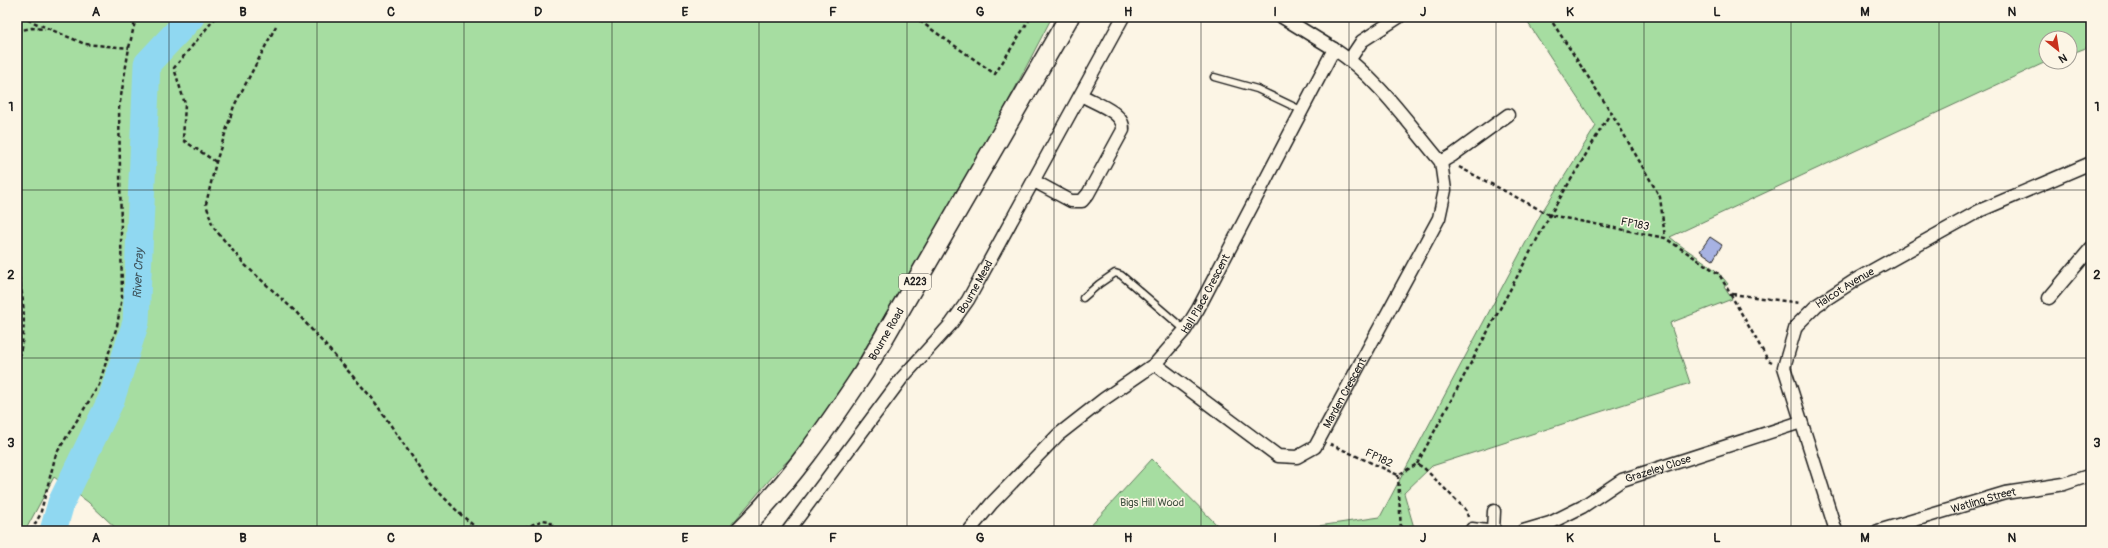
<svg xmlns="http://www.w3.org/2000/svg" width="2108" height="548" font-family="Pangolin,sans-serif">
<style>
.green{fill:#a6dda1;stroke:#617c5e}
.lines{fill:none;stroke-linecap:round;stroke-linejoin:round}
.river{stroke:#90d8f1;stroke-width:27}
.building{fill:#a7b2e2;stroke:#1c1c1c}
.service-casing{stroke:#1c1c1c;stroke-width:9}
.minor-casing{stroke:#1c1c1c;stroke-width:15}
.primary-casing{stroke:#1c1c1c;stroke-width:22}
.path{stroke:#1c1c1c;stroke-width:2.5;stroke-dasharray:4 3;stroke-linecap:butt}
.service{stroke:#fcf5e5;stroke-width:6}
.minor{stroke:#fcf5e5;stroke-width:12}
.primary{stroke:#fcf5e5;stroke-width:19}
.grid{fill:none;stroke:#1c1c1c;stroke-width:1;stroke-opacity:0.55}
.labels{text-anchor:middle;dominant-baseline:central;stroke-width:3;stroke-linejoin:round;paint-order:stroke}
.shield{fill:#fcf5e5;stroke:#5f5d58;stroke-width:1}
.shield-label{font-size:10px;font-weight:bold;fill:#1c1c1c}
.street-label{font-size:11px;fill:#1c1c1c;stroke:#fcf5e5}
.park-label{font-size:11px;fill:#455644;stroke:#fcf5e5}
.water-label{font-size:12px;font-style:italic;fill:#3f545c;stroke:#fcf5e5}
.neatline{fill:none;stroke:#1c1c1c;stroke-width:1.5}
.grid-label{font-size:13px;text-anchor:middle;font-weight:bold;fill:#1c1c1c}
</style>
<rect width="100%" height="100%" fill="#fcf5e5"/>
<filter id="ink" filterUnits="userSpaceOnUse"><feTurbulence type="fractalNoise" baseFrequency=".025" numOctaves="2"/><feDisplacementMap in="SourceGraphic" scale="8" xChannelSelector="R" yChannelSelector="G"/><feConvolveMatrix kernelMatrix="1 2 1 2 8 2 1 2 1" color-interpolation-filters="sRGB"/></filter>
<g filter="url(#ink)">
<g class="green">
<polygon points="17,17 1052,17 996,125 842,388 794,455 778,470 726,531 543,531 540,528 536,531 119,531 88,502 54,477 25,531 17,531"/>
<path d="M1524 17H2091V46L2070 54V38H2046V62L1670 237C1689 254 1713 263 1728 284L1724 287 1732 299 1670 323 1690 383 1432 466 1404 493 1415 531H1284L1380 517 1542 212 1596 126Z"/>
<polygon points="1152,459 1223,531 1086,531"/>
</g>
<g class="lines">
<path class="river" id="s1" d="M53 531 61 503 111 400 136 322 147 64 191 17"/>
</g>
<polygon class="building" points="1710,237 1722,245 1713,260 1700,251"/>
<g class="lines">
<g class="service-casing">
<g id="service">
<polyline points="1214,77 1257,89 1301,110"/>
<polyline points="1083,298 1099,284 1115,273 1121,275 1185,330"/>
</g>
</g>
<g class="minor-casing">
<g id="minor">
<path d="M1334 49C1377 77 1408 123 1441 162L1453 155 1508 115"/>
<polyline points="1350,59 1362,41 1399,17"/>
<path d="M1034 181 1071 201H1082L1088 194 1123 130C1125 112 1094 103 1081 95"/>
<polyline points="2049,298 2091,248"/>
<path id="s2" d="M1155 364 1278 456 1297 457 1315 447 1439 218 1445 190 1441 162"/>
<polyline points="1472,529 1487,531"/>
<path id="s3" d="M788 531 902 378 951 324 968 300 1123 17"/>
<path id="s4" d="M969 531 992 503 1058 435 1104 399 1155 364 1185 330 1198 309 1334 49 1282 17"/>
<polyline points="1493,531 1494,511"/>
<path id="s5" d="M1523 531 1550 523 1582 507 1622 480 1801 422"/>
<path id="s6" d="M1836 531 1784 367 1796 326 1817 305 1857 279 1979 211 2091 163"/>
<path id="s7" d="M1878 531 2005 493 2064 484 2091 475"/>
</g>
</g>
<g class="primary-casing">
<g id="primary">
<path id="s8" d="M740 531C788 484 827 428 864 372L1069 17"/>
</g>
</g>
<g class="path">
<polyline points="21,17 85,44 129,48"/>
<polyline points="216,17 174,68 185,104 183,140 216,162"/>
<polyline points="914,17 995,74 1031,17"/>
<polyline points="1549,17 1611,112 1660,197 1665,238"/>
<polyline points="276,26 234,106 216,162 206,204 213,227 245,265 296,312 372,398 431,484 459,513 480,531"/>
<polyline points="17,31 32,28 45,29"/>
<polyline points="1459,167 1550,215 1665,238 1719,274 1768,360 1772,362"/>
<path d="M17 270C25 299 27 334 17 363"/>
<polyline points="1732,294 1800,303"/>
<polyline points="1330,444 1398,475 1417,464 1424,468 1466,510 1468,517"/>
<polyline points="1417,464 1550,215 1611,112"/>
<polyline points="1398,475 1401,531"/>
<polyline points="31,531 40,515 56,454 99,385 117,326 122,297 119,108 129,48 136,17"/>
<polyline points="518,531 543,520 549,521 557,531"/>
</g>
<use href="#service" class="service"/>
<use href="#minor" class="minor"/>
<use href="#primary" class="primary"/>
</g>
</g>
<path class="grid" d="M169 17V531M317 17V531M464 17V531M612 17V531M759 17V531M907 17V531M1054 17V531M1201 17V531M1349 17V531M1496 17V531M1644 17V531M1791 17V531M1939 17V531M17 190H2091M17 358H2091"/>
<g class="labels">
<rect class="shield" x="899" y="274" width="32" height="16" rx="3"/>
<g class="shield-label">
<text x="915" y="282">A223</text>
</g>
<g class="street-label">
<text transform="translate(1635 224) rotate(11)">FP183</text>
<text stroke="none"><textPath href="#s3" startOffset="308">Bourne Mead</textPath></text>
<text stroke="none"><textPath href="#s6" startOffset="277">Halcot Avenue</textPath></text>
<text stroke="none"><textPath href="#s4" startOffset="338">Hall Place Crescent</textPath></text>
<text stroke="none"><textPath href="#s8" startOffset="246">Bourne Road</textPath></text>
<text stroke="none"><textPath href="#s2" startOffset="255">Marden Crescent</textPath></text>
<text transform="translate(1379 458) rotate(25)">FP182</text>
<text stroke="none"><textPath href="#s5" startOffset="150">Grazeley Close</textPath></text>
<text stroke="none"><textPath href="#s7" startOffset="110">Watling Street</textPath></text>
</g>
<g class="park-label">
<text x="1152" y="502">Bigs Hill Wood</text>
</g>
<g class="water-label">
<text stroke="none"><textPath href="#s1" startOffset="274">River Cray</textPath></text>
</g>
</g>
<rect width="2108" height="548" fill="none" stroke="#fcf5e5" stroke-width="44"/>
<g transform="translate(2058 50) rotate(150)"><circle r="19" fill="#fcf5e5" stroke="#a29e95"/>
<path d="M0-3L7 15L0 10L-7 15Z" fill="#c8321e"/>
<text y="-6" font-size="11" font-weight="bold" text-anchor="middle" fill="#1c1c1c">N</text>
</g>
<rect x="22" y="22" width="2064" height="504" class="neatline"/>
<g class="grid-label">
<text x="96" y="16">A</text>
<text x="243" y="16">B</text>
<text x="391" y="16">C</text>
<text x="538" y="16">D</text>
<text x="685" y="16">E</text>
<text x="833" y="16">F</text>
<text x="980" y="16">G</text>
<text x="1128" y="16">H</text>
<text x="1275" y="16">I</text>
<text x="1423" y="16">J</text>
<text x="1570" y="16">K</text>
<text x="1717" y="16">L</text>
<text x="1865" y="16">M</text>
<text x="2012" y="16">N</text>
<text x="11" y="111">1</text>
<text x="2097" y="111">1</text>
<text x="11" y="279">2</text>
<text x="2097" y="279">2</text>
<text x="11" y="447">3</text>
<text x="2097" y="447">3</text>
<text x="96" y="542">A</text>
<text x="243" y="542">B</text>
<text x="391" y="542">C</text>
<text x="538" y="542">D</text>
<text x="685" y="542">E</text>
<text x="833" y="542">F</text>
<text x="980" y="542">G</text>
<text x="1128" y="542">H</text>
<text x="1275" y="542">I</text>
<text x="1423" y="542">J</text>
<text x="1570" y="542">K</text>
<text x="1717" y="542">L</text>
<text x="1865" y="542">M</text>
<text x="2012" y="542">N</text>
</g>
</svg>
